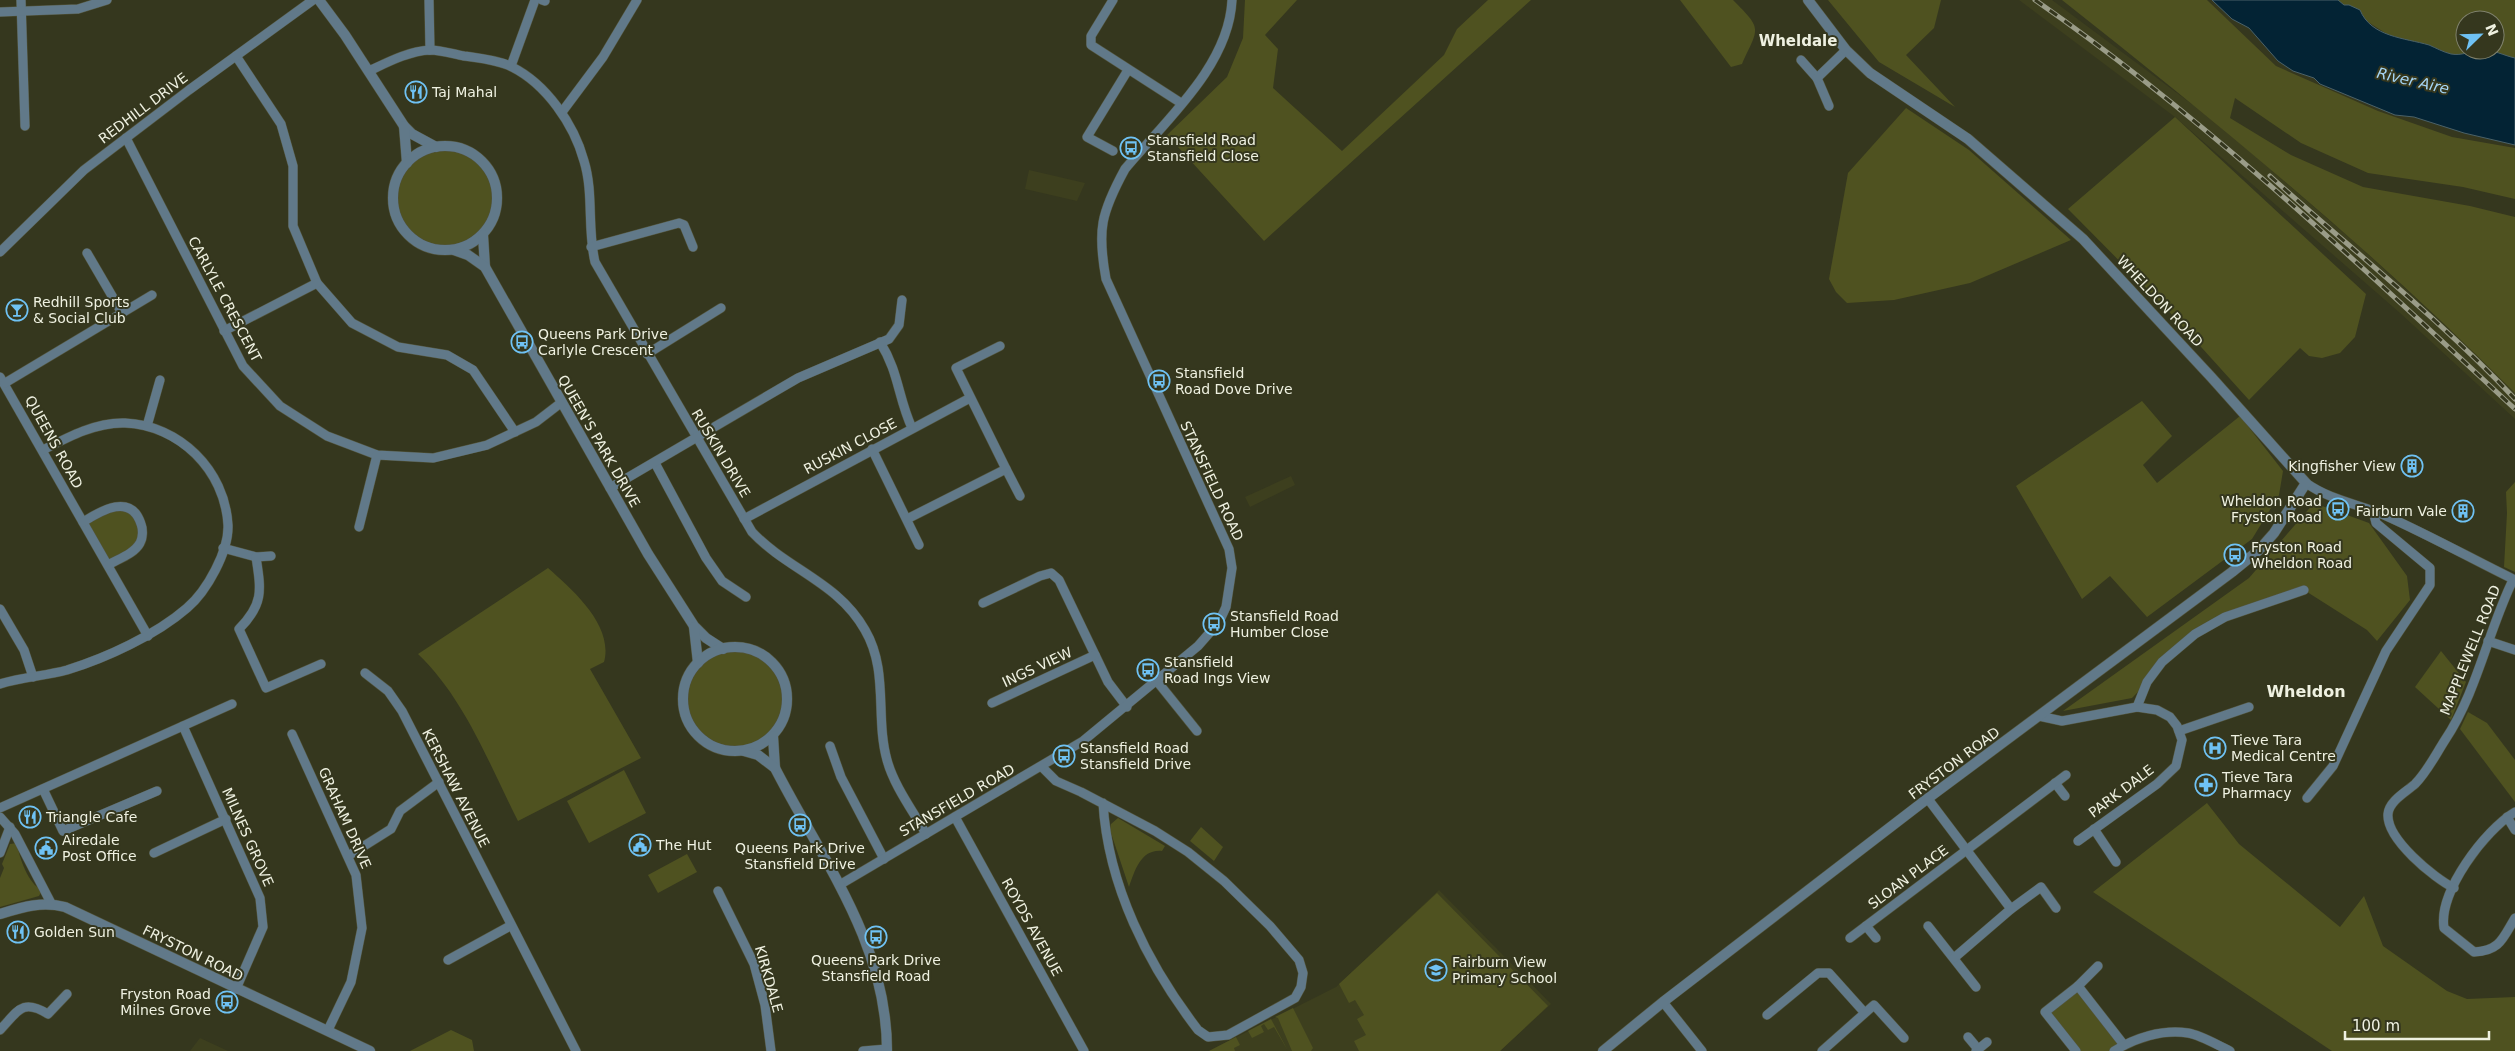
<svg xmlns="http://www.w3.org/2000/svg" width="2515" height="1051" font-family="'DejaVu Sans',sans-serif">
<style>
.built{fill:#3d3f1e}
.green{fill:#4f5220;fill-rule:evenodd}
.water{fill:#032334;stroke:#4a6168}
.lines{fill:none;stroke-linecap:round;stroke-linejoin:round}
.minor-casing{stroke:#53553d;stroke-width:10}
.tertiary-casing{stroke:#53553d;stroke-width:11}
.minor{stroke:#617989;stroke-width:9}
.tertiary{stroke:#617989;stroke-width:10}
.rail-casing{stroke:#9a9c88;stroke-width:5}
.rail{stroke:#35371e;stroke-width:3;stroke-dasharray:9;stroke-linecap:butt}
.labels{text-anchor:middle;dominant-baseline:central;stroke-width:4;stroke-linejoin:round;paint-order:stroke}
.poi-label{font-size:14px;fill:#eff1e1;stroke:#35371e;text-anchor:start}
.street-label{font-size:14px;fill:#eff1e1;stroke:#35371e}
.neighbourhood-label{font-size:15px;font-weight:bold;fill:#eff1e1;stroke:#35371e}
.water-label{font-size:15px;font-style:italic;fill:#a5d5f5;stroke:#35371e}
.quarter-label{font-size:16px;font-weight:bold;fill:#eff1e1;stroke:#35371e}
</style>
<rect width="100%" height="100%" fill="#35371e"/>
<g class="built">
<polygon points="2019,0 2052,0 2216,122 2359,246 2479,357 2515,393 2515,419 2400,313 2175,117"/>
<polygon points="1029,170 1085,183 1077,201 1025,189"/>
<polygon points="1291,476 1295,485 1250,507 1245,497"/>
<polygon points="1439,890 1551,1004 1500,1051 1209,1051 1336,987"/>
<polygon points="200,1038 228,1051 190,1051"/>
</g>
<g class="green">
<polygon points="1245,0 1297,0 1265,35 1278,49 1273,88 1342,151 1444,55 1457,29 1488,0 1531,0 1264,241 1167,135 1227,77 1243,38"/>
<path d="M1680 0H1733C1763 30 1759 27 1742 64L1731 67Z"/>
<polygon points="1828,0 1941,0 1934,28 1906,55 1955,107 1879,62"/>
<path d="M2062 0H2207L2276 66 2378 111 2452 137 2515 148V199L2463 187 2368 173 2301 143 2235 98 2230 118 2291 155 2363 187 2470 206 2515 217V393C2374 251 2219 124 2062 0Z"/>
<path d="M2338 0H2515V58L2481 50 2459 55 2450 54 2429 45 2393 38 2337 2ZM2465 20H2495V50H2465Z"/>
<polygon points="1906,108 1969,150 2071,240 1970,283 1894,300 1847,303 1836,292 1829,279 1848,173"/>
<polygon points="2175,117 2366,294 2355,337 2340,353 2322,358 2309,356 2300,348 2249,400 2164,306 2068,209"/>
<circle cx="445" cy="198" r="47"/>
<polygon points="2142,401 2172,436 2143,465 2157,483 2240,416 2283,471 2279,495 2252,539 2147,617 2110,576 2082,599 2016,486"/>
<polygon points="2515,482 2515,572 2504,567 2507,513 2506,492"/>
<polygon points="2314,503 2369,523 2407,576 2410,600 2377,641 2367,630 2304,590 2225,617 2195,634 2132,698 2063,711 2249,578"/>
<polygon points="118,506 138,516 141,542 108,565 83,522"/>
<path d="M548 568C573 590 614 626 604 662L590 669 641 758 518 821C489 764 465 699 418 654Z"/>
<polygon points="2441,651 2466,682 2451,720 2415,687"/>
<circle cx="735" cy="699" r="47"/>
<polygon points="2468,712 2487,723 2515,760 2515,802 2460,729"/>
<polygon points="624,770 646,813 589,843 567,801"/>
<polygon points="2207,803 2239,844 2340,927 2364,896 2383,946 2447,991 2467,999 2515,997 2515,1051 2332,1051 2093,892"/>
<path d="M1118 818 1165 846 1162 851C1141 849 1135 870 1129 887L1110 830 1111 824Z"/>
<polygon points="1201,827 1223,847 1214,861 1190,841"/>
<path d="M17 843C19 857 28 884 42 890L39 896 0 907V878L4 868 2 864 10 844Z"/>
<polygon points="687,854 697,872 658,893 648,875"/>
<polygon points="1437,893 1548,1006 1500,1051 1359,1051 1354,1041 1366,1035 1357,1019 1364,1015 1355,1000 1349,1003 1339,984"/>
<polygon points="2078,986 2124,1045 2114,1051 2076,1051 2045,1012"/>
<polygon points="1293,1008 1313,1048 1311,1051 1292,1051 1278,1018 1275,1017"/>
<polygon points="1271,1019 1288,1051 1274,1027 1268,1030 1264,1024 1261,1026 1264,1032 1252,1038 1248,1031"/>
<polygon points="451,1030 472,1040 474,1051 410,1051"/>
<polygon points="1236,1037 1240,1045 1234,1048 1235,1051 1209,1051"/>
</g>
<path class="water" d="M2212 0H2338L2344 5H2349L2360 10C2371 37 2405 38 2429 45 2436 48 2443 52 2451 54 2462 56 2471 51 2481 50 2492 49 2505 56 2515 58V145L2464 133 2414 117 2395 115 2320 84 2314 78 2293 71 2278 61 2249 28 2232 19Z"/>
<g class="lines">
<g class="minor-casing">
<g id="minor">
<polyline points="21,0 25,126"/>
<polyline points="429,0 430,50"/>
<polyline points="542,0 545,1"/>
<polyline points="1113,0 1091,36 1091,45 1181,103"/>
<polyline points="0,12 78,9 107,0"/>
<polyline points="236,56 281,124 293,166 293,226 317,283 352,323 398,347 447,355 473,370 515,432"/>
<polyline points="1801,60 1817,78 1829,106"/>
<polyline points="511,66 535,0"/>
<path d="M369 71C388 62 409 51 430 50 441 50 453 54 464 56 478 58 499 60 512 67 546 84 574 124 584 161 594 193 587 229 595 262L752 532C788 570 838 582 865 630 889 671 875 717 887 760 894 786 913 811 926 834"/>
<polyline points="1817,78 1846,50"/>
<polyline points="562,112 603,57 637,0"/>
<polyline points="126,138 243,366 280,406 327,436 377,455 433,458 487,445 536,422 562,402"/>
<polyline points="1113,151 1087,137 1128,70"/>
<polyline points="591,247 679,223 684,225 693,247"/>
<polyline points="0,252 84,170 189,90 313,0"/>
<polyline points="87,253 122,313"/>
<polyline points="224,331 317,283"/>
<path d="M880 342C899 372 898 398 912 428"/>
<polyline points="647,354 721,308"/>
<polyline points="0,377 148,636"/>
<polyline points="5,383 152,295"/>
<polyline points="147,426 160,380"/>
<polyline points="872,449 919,545"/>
<polyline points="655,463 706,558 722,581 746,597"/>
<polyline points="1006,469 1020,496"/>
<path d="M2306 483C2330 500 2358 504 2384 515 2429 535 2472 559 2515 580"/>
<polyline points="610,488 798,378 889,339 899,325 902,300"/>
<polyline points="744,519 970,398"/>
<polyline points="907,519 1006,469 956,368 1000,346"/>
<path d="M83 522C102 510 131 493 141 524 143 529 143 538 140 543 134 554 118 559 108 565"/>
<polyline points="359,527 377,455"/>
<polyline points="223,548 256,557 271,556"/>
<path d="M256 557C261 590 264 604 239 629L266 688 321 664"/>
<polyline points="983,603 1040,576 1051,573 1059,580 1108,682 1127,707"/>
<polyline points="0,609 24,650 33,677"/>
<polyline points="2488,641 2515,650"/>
<polyline points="365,673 388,691 402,711 576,1051"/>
<polyline points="1156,680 1197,731"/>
<path d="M0 684C22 677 45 676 67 670 106 658 156 635 187 608 207 591 229 551 228 525 225 470 179 425 125 423 96 422 68 437 43 450"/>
<polyline points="992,703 1095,655"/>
<polyline points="2137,707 2147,682 2162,662 2195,634 2225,617 2304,590"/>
<polyline points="2039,716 2062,721 2137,707 2157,710 2170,717 2177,726 2182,740 2176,766 2157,784 2078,841"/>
<polyline points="183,726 260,898 263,927 236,989"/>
<polyline points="2179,731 2249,707"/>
<polyline points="292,734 356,875 362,928 351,982 328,1030"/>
<polyline points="830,746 841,777 884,859"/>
<path d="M1042 767 1056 781 1081 792 1155 831 1188 852 1224 881 1270 926 1299 960 1303 973 1301 987 1295 998 1228 1035 1208 1037 1198 1030C1148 965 1108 886 1103 803"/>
<polyline points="2055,783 2065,796"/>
<polyline points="43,789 63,831 157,791"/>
<polyline points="2307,798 2333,766 2386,651 2430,585 2430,568 2376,523 2373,511"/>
<polyline points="1928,799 2011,909"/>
<polyline points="0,808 232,704"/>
<path d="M2515 812C2485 830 2438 892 2444 928L2474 952C2500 951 2503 938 2515 918"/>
<polyline points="0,817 15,834 51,903"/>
<polyline points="955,817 1084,1051"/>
<polyline points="2507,817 2515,830"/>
<polyline points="2094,829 2116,862"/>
<polyline points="0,853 10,827"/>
<polyline points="154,853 226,819"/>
<polyline points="348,856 391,829 400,811 439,782"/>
<path d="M841 884 1083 741 1198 646 1219 622 1226 607 1232 568 1229 549 1106 279C1097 230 1101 213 1125 169 1165 121 1229 66 1232 0"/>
<path d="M2454 888C2434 878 2386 839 2388 814 2389 801 2406 792 2415 784 2427 772 2436 754 2445 740 2477 692 2488 631 2513 580"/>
<polyline points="718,891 754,964 765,1005 771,1051"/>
<polyline points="1866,926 1876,938"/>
<polyline points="1928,926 1976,987"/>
<polyline points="1850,938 2066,775"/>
<polyline points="1954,958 2011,909 2041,887 2056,908"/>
<polyline points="448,960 510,926"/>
<polyline points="2078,986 2098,966"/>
<polyline points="1663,1002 1702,1051"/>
<polyline points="1767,1015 1818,973 1829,973 1864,1012"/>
<path d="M0 1030C18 1011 22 998 48 1014L67 994"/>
<polyline points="1968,1037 1978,1049"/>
<polyline points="863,1051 887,1049"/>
<polyline points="1822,1051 1874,1005 1904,1038"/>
<polyline points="1976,1051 1987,1042"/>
<polyline points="2076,1051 2045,1012 2078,986 2124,1045"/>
<path d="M2114 1051C2135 1038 2162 1029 2188 1033 2201 1035 2217 1045 2230 1051"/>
</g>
</g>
<g class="tertiary-casing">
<g id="tertiary">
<polyline points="319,0 345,35 404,126 412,134 436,147"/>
<polyline points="404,126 407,163"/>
<circle cx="445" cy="198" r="52"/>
<polyline points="483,235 485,267"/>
<polyline points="454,250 468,255 485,267 648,554 694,626 706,638 723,649"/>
<polyline points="694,627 698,663"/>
<circle cx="735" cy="699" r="52"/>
<polyline points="773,736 775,768"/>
<path d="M744 751 758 755 775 768C822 860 887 942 887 1051"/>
<path d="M0 914C23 907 42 901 65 907L370 1051"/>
<polyline points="1603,1051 1663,1002 1923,802 2232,572 2259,550 2274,533 2306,483 2212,378 2083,239 1968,139 1870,73 1846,50 1808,0"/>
</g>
</g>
<use href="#minor" class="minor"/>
<use href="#tertiary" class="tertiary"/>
<g class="rail-casing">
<g id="rail">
<path d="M2035 0C2208 120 2361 266 2515 409"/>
<path d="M2270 176C2352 250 2440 319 2515 399"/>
</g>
</g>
<use href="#rail" class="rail"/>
</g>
<defs>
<g id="restaurant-ring" transform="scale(1.125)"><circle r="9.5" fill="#35371e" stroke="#6fc2f4" stroke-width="1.5"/><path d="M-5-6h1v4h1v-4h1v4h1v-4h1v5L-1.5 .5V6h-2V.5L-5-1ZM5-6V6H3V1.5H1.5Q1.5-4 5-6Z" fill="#6fc2f4"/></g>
<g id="bus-ring" transform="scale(1.125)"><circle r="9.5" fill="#35371e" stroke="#6fc2f4" stroke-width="1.5"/><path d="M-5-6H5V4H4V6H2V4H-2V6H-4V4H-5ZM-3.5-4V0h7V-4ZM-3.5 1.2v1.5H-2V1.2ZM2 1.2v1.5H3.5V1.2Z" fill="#6fc2f4"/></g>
<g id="bar-ring" transform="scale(1.125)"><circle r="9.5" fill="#35371e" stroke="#6fc2f4" stroke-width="1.5"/><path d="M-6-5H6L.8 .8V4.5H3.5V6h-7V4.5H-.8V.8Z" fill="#6fc2f4"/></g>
<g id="building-ring" transform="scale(1.125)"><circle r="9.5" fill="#35371e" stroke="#6fc2f4" stroke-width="1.5"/><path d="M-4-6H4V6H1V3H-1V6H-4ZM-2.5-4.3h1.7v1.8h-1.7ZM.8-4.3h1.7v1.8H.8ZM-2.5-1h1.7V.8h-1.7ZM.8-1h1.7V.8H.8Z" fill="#6fc2f4"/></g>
<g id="hospital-ring" transform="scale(1.125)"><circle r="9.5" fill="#35371e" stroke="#6fc2f4" stroke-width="1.5"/><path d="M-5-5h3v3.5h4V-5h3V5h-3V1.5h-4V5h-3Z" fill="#6fc2f4"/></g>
<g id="pharmacy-ring" transform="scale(1.125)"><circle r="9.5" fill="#35371e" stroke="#6fc2f4" stroke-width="1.5"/><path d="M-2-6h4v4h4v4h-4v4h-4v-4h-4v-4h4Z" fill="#6fc2f4"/></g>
<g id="civic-ring" transform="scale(1.125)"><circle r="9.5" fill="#35371e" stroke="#6fc2f4" stroke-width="1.5"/><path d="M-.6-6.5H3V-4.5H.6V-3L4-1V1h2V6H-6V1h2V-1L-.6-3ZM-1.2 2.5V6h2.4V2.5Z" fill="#6fc2f4"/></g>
<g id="school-ring" transform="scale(1.125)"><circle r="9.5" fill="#35371e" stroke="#6fc2f4" stroke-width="1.5"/><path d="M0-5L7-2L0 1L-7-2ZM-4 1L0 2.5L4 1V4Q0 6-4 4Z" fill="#6fc2f4"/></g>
</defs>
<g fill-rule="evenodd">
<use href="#restaurant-ring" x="416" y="92"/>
<use href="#bus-ring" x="1131" y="148"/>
<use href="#bar-ring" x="17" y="310"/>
<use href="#bus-ring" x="522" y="342"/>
<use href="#bus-ring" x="1159" y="381"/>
<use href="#building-ring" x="2412" y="466"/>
<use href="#bus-ring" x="2338" y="509"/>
<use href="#building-ring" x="2463" y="511"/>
<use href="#bus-ring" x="2235" y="555"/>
<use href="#bus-ring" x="1214" y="624"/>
<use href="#bus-ring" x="1148" y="670"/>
<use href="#hospital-ring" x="2215" y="748"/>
<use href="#bus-ring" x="1064" y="756"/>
<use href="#pharmacy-ring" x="2206" y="785"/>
<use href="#restaurant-ring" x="30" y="817"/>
<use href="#bus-ring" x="800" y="825"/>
<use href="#civic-ring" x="640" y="845"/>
<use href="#civic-ring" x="46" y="848"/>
<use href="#restaurant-ring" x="18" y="932"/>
<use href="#bus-ring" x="876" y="937"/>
<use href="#school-ring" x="1436" y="970"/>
<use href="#bus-ring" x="227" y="1002"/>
</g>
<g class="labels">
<g class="poi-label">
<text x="432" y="92">Taj Mahal</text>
<text x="1147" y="140">Stansfield Road<tspan x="1147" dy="16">Stansfield Close</tspan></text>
<text x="33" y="302">Redhill Sports<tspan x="33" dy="16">&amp; Social Club</tspan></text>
<text x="538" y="334">Queens Park Drive<tspan x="538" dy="16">Carlyle Crescent</tspan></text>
<text x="1175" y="373">Stansfield<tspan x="1175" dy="16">Road Dove Drive</tspan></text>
<text x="2396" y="466" text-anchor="end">Kingfisher View</text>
<text x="2322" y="501" text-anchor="end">Wheldon Road<tspan x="2322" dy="16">Fryston Road</tspan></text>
<text x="2447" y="511" text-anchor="end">Fairburn Vale</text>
<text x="2251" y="547">Fryston Road<tspan x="2251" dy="16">Wheldon Road</tspan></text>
<text x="1230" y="616">Stansfield Road<tspan x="1230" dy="16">Humber Close</tspan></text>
<text x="1164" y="662">Stansfield<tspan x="1164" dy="16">Road Ings View</tspan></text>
<text x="2231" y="740">Tieve Tara<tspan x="2231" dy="16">Medical Centre</tspan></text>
<text x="1080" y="748">Stansfield Road<tspan x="1080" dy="16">Stansfield Drive</tspan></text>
<text x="2222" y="777">Tieve Tara<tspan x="2222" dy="16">Pharmacy</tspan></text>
<text x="46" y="817">Triangle Cafe</text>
<text x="62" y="840">Airedale<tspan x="62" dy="16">Post Office</tspan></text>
<text x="656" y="845">The Hut</text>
<text x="800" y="848" text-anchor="middle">Queens Park Drive<tspan x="800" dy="16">Stansfield Drive</tspan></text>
<text x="34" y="932">Golden Sun</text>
<text x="876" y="960" text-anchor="middle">Queens Park Drive<tspan x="876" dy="16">Stansfield Road</tspan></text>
<text x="1452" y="962">Fairburn View<tspan x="1452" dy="16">Primary School</tspan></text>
<text x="211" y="994" text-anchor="end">Fryston Road<tspan x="211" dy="16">Milnes Grove</tspan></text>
</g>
<g class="street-label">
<text transform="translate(143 108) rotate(-37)">REDHILL DRIVE</text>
<text transform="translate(225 299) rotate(62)">CARLYLE CRESCENT</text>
<text transform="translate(2160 301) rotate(47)">WHELDON ROAD</text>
<text transform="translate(599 441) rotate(60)">QUEEN'S PARK DRIVE</text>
<text transform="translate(54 442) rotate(61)">QUEENS ROAD</text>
<text transform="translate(850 446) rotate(-28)">RUSKIN CLOSE</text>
<text transform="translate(721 453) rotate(59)">RUSKIN DRIVE</text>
<text transform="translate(1212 481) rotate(65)">STANSFIELD ROAD</text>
<text transform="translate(2470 650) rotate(-68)">MAPPLEWELL ROAD</text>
<text transform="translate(1037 667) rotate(-25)">INGS VIEW</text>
<text transform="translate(1954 763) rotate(-37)">FRYSTON ROAD</text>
<text transform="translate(456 788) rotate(63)">KERSHAW AVENUE</text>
<text transform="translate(2121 791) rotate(-37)">PARK DALE</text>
<text transform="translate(957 800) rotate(-30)">STANSFIELD ROAD</text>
<text transform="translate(345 818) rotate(66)">GRAHAM DRIVE</text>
<text transform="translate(248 837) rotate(66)">MILNES GROVE</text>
<text transform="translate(1908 877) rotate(-37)">SLOAN PLACE</text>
<text transform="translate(1032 927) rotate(61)">ROYDS AVENUE</text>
<text transform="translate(193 953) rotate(26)">FRYSTON ROAD</text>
<text transform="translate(769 979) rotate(74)">KIRKDALE</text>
</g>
<g class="neighbourhood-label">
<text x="1798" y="41">Wheldale</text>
</g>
<g class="water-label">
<text transform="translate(2413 81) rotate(13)">River Aire</text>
</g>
<g class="quarter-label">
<text x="2306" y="691">Wheldon</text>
</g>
</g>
<g transform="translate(2480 35) rotate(67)"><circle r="24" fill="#35371e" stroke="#7f816c"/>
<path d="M0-4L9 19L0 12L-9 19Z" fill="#6fc2f4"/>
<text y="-8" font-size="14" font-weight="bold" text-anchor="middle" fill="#eff1e1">N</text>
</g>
<path d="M2345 1031v8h144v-8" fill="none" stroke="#eff1e1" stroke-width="2.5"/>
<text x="2352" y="1031" font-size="15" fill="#eff1e1" stroke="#35371e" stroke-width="4" paint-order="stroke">100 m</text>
</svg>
